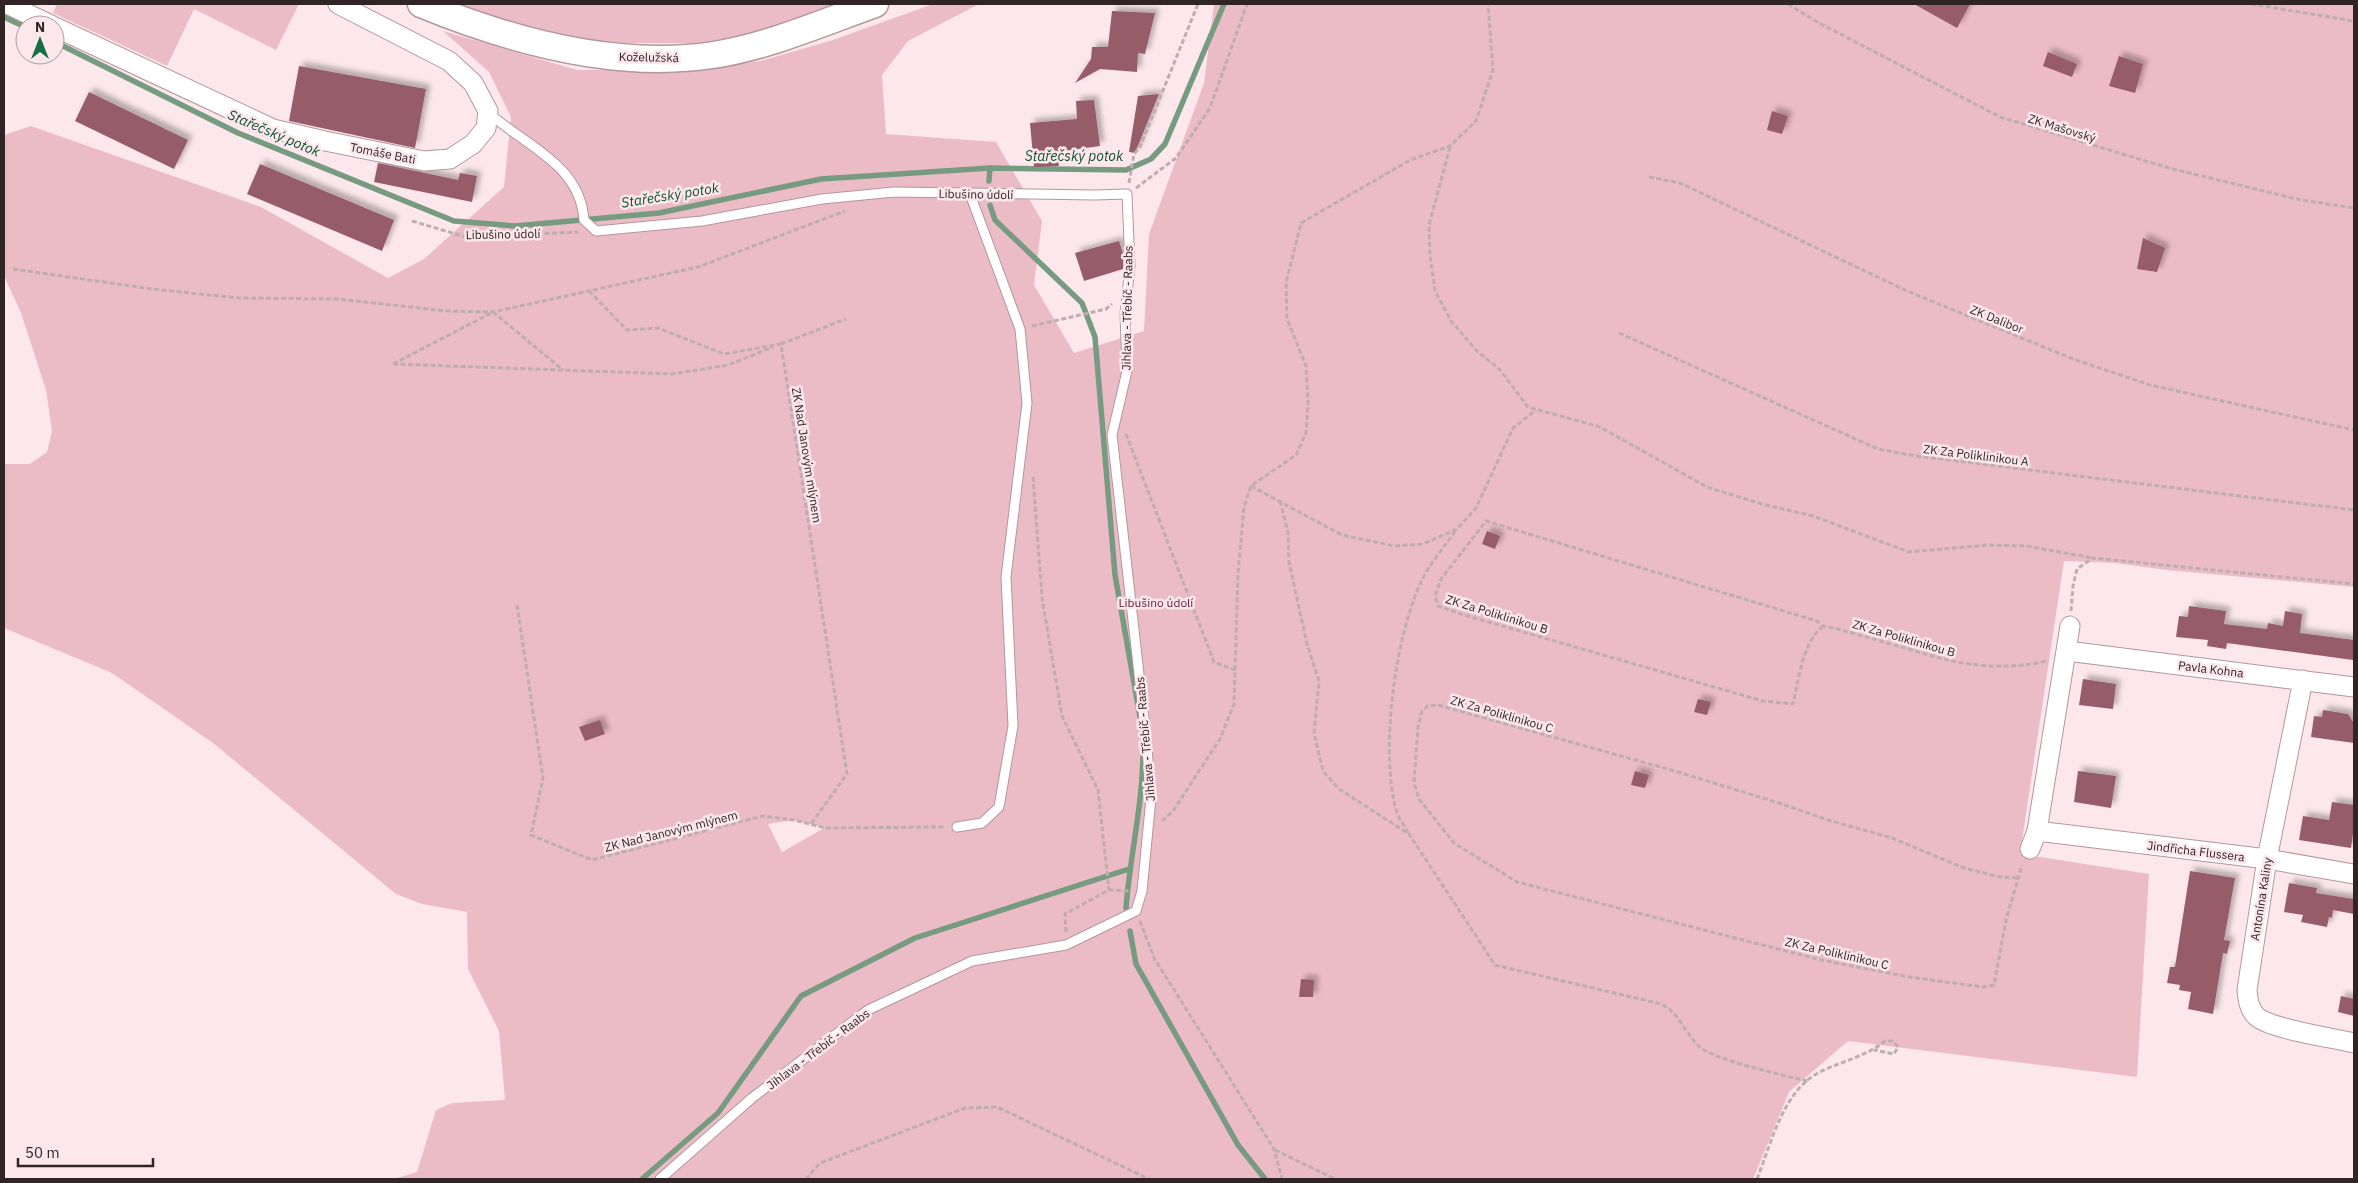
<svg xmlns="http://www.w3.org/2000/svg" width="2358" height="1183" font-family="'IBM Plex Sans',sans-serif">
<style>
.green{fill:#ecbcc6;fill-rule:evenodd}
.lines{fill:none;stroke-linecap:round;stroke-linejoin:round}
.stream{stroke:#779b81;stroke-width:5.5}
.building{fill:#975c6b;filter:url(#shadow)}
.lane-casing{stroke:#b4969d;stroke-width:11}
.street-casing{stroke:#b4969d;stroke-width:21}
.secondary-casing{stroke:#b4969d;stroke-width:29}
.path{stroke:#bfadb1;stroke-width:3;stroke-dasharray:5 2.5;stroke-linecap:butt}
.lane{stroke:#fff;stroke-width:9}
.street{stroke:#fff;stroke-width:19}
.secondary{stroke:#fff;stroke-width:26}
.labels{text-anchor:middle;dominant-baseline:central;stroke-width:5;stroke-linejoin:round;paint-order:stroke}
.street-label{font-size:12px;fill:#302427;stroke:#fce8ec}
.park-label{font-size:12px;fill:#651a34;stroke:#fce8ec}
.water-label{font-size:14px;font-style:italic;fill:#0d502e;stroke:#fce8ec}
</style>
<defs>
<filter id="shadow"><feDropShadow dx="4.5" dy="-4.5" stdDeviation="2.5" flood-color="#0004"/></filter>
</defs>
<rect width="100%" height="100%" fill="#fce8ec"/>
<g class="green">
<polygon points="57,4 299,4 276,50 194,9 167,66 53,13"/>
<polygon points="447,4 854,4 755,35 693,43 581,43"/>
<path d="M933 4H979L908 41 882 75 886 134 996 142 1042 221 1034 285 1074 353 1144 331 1149 234 1204 83 1214 4H2354V587L2166 570 2115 563 2064 561 2020 854 2149 874 2137 1077 1848 1041 1789 1092 1753 1179H394L417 1172 436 1110 452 1103 505 1100 499 1031 468 969 467 912 422 904 396 894 213 743 112 673 4 628V464H30L47 452 52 431 46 390 21 313 4 276V135L31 126 261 207 388 278 424 259 504 187 511 117 489 72 443 31 577 70H695L760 61 833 40ZM794 820 824 828 782 852 768 824Z"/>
</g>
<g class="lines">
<g class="stream">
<polyline points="4,17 25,27"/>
<polyline points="55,42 238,133 454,221 515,226 659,213 821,179 990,168 1126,170 1151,159 1165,144 1224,4"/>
<polyline points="989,181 990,168"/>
<polyline points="990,205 995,220 1082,303 1095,337 1115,575 1140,717"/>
<path d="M1126 908C1130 855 1143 804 1143 751"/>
<polyline points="1130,931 1136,964 1238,1145 1265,1179"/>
<polyline points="642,1179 718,1113 801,996 915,938 1129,869"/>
</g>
</g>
<g class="building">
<polygon points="1914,4 1970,4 1957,28"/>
<polygon points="1112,11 1155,13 1145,54 1138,53 1137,72 1100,69 1075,83 1091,59 1092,47 1108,47"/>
<polygon points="2048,52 2077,64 2072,77 2043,66"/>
<polygon points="2119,56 2143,64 2135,93 2109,86"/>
<polygon points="299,66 426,89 415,148 289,121"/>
<polygon points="89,92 188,140 174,169 75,121"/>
<polygon points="1159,94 1135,153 1129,152 1138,96"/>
<polygon points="1094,100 1100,146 1057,152 1059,166 1034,167 1030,123 1077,119 1076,101"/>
<polygon points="1772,111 1788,116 1782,134 1767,130"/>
<polygon points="378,163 458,180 460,173 477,176 472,202 374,182"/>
<polygon points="260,164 394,220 382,251 247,194"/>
<polygon points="2143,238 2165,248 2157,272 2137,269"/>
<polygon points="1119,241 1123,254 1123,269 1084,281 1075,253"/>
<polygon points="1487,531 1500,536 1495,549 1482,544"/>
<polygon points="2189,606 2226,611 2224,624 2267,629 2268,623 2283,626 2285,611 2302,614 2300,633 2354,640 2353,660 2227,643 2226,649 2207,646 2208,640 2176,637 2179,616 2188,617"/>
<polygon points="2083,679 2116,684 2113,709 2079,705"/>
<polygon points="1698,699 1711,702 1707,715 1694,712"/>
<polygon points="2323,710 2348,714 2354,723 2354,743 2311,737 2314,716 2322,717"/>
<polygon points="600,720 605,734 585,741 579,727"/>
<polygon points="1635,771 1649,775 1645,788 1631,785"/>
<polygon points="2078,771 2116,776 2111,808 2074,802"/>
<polygon points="2332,802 2354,805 2354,826 2351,848 2299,840 2303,816 2329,820"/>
<polygon points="2190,871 2235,878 2224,940 2230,941 2227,954 2223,953 2213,1014 2188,1009 2191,992 2179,990 2180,985 2167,983 2170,967 2175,967"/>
<polygon points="2289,883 2317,888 2316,893 2354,899 2354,914 2333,910 2332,918 2329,917 2327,927 2301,922 2303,915 2284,912"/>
<polygon points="1301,979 1314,980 1313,997 1299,997"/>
<polygon points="2341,996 2354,999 2354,1016 2338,1012"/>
</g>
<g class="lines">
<g class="lane-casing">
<g id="lane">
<path d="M488 112C524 146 580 163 584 220L596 231 702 221 822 199 894 192 1095 195 1127 194 1130 266 1125 313 1127 371 1112 435 1146 736 1151 798 1142 891 1136 911 1066 945 972 961 868 1010 752 1098 660 1179"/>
<polyline points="957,827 982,823 999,807 1013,726 1006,577 1027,403 1020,329 970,194"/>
</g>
</g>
<g class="street-casing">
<g id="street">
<polyline points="7,4 51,25"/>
<polyline points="55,27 273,129 325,141 424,161 450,159 473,144 486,128 488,111 473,83 449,61 338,4"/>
<polyline points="2070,626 2037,831 2267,859 2354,874"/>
<polyline points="2067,651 2354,687"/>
<path d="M2303 680 2267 859 2247 990C2248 1000 2249 1009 2256 1016 2269 1029 2334 1038 2354 1043"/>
<polyline points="2030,849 2037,831"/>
</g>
</g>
<g class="secondary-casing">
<path id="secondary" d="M421 4C511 41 615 70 713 55 767 47 824 22 875 4"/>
</g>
<g class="path">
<polyline points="1788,4 1819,23 2000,117 2169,168 2301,200 2354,208"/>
<polyline points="2251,4 2354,21"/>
<polyline points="1450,147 1429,225 1430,256 1435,291 1451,321 1476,350 1500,370 1528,407 1600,427 1707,487 1762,504 1813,516 1909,552 1987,545 2026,546 2093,558"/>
<polyline points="1649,177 1680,183 1907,291 2073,359 2150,385 2354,430"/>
<polyline points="1129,183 1134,154 1140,147 1198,4"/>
<polyline points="1136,188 1176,158 1210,108 1247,4"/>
<polyline points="412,221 466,237 578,232"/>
<polyline points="13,269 152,289 238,298 337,299 447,311 493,312 698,267 845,211"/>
<polyline points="589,291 627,330 658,328 724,354 781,344 847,774 811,824"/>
<polyline points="1032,326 1106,309 1112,304"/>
<polyline points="1619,333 1878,449 1916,456 2354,510"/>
<polyline points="781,344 846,319"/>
<polyline points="393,364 672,374 728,365 773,347"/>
<polyline points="393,364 493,312 563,370"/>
<polyline points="1126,434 1214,662 1235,670"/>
<polyline points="1033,477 1042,598 1062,716 1098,790 1109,890"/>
<polyline points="1251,486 1342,535 1394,546 1423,544 1457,529 1476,508 1513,428 1536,410"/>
<path d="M1280 501 1288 532 1289 562 1307 644 1319 681 1314 733 1323 771 1339 789 1409 834 1495 965 1661 1004C1679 1012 1685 1034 1700 1047 1714 1060 1786 1076 1808 1081"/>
<polyline points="517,605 543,778 531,835 592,860 763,816 794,820 825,828 946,827"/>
<polyline points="2071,611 2073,586 2077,569 2093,558 2354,584"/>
<path d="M1823 626C1802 643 1799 679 1793 704L1763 701 1464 615 1438 606 1435 596 1441 579 1486 521 1817 621 1823 626 1838 629 1943 659C1976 667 2014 669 2047 661"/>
<polyline points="1162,821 1173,811 1220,739 1234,704 1238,573 1244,507 1251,486 1296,455 1306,433 1308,403 1306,366 1287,319 1286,283 1301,223 1410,160 1450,146 1476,121 1493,70 1488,4"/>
<path d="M1408 833C1405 826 1399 820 1397 813 1379 753 1395 636 1422 580 1430 563 1445 546 1456 530"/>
<polyline points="2017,878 2000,877 1964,868 1892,838 1828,820 1782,804 1675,771 1438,705 1428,706 1422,711 1418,727 1414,783 1419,799 1454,843 1517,882 1821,960 1909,977 1984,987 1994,985 2006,920 2022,865"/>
<polyline points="1140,921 1154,958 1274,1149 1282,1179"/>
<polyline points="1066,932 1065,914 1109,890 1129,891"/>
<polyline points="1275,1150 1335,1179"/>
<polyline points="806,1179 820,1163 965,1108 997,1107 1149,1179"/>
<path d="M1757 1179C1771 1144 1783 1090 1820 1072 1842 1061 1867 1056 1885 1041H1893L1898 1047 1894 1054 1874 1050"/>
</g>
<use href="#lane" class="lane"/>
<use href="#street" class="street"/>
<use href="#secondary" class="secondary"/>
</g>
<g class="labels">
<g class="street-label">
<text transform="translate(649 57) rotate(1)">Koželužská</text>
<text transform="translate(2062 128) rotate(17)">ZK Mašovský</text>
<text transform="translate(383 153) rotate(11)">Tomáše Bati</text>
<text transform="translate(976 194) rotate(1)">Libušino údolí</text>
<text transform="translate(503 234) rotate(-1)">Libušino údolí</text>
<text transform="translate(1127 308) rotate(-89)">Jihlava - Třebíč - Raabs</text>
<text transform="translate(1997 319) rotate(22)">ZK Dalibor</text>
<text transform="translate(807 455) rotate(81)">ZK Nad Janovým mlýnem</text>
<text transform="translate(1976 455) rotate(7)">ZK Za Poliklinikou A</text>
<text transform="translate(1497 614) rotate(17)">ZK Za Poliklinikou B</text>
<text transform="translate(1904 638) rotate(16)">ZK Za Poliklinikou B</text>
<text transform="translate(2211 669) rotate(7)">Pavla Kohna</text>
<text transform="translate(1502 714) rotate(16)">ZK Za Poliklinikou C</text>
<text transform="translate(1145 739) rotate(-95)">Jihlava - Třebíč - Raabs</text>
<text transform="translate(671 831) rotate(-14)">ZK Nad Janovým mlýnem</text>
<text transform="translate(2196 851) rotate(7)">Jindřicha Flussera</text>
<text transform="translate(2261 899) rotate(-81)">Antonína Kaliny</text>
<text transform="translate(1837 953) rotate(13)">ZK Za Poliklinikou C</text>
<text transform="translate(818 1049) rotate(-37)">Jihlava - Třebíč - Raabs</text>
</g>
<g class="park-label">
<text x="1156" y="602">Libušino údolí</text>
</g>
<g class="water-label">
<text transform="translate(274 133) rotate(23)">Stařečský potok</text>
<text x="1074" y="156">Stařečský potok</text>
<text transform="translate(670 195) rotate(-9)">Stařečský potok</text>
</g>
</g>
<rect width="2358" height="1183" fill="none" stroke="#302427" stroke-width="10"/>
<g transform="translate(40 40)"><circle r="24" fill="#fce8ec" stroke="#aa9a9d"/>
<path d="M0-4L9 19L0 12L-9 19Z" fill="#166e41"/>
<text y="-8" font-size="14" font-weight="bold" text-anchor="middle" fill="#302427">N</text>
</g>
<path d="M18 1158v8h135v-8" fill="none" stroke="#302427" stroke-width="2.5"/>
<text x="25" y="1158" font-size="15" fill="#302427" stroke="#fce8ec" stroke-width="4" paint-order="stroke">50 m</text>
</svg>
